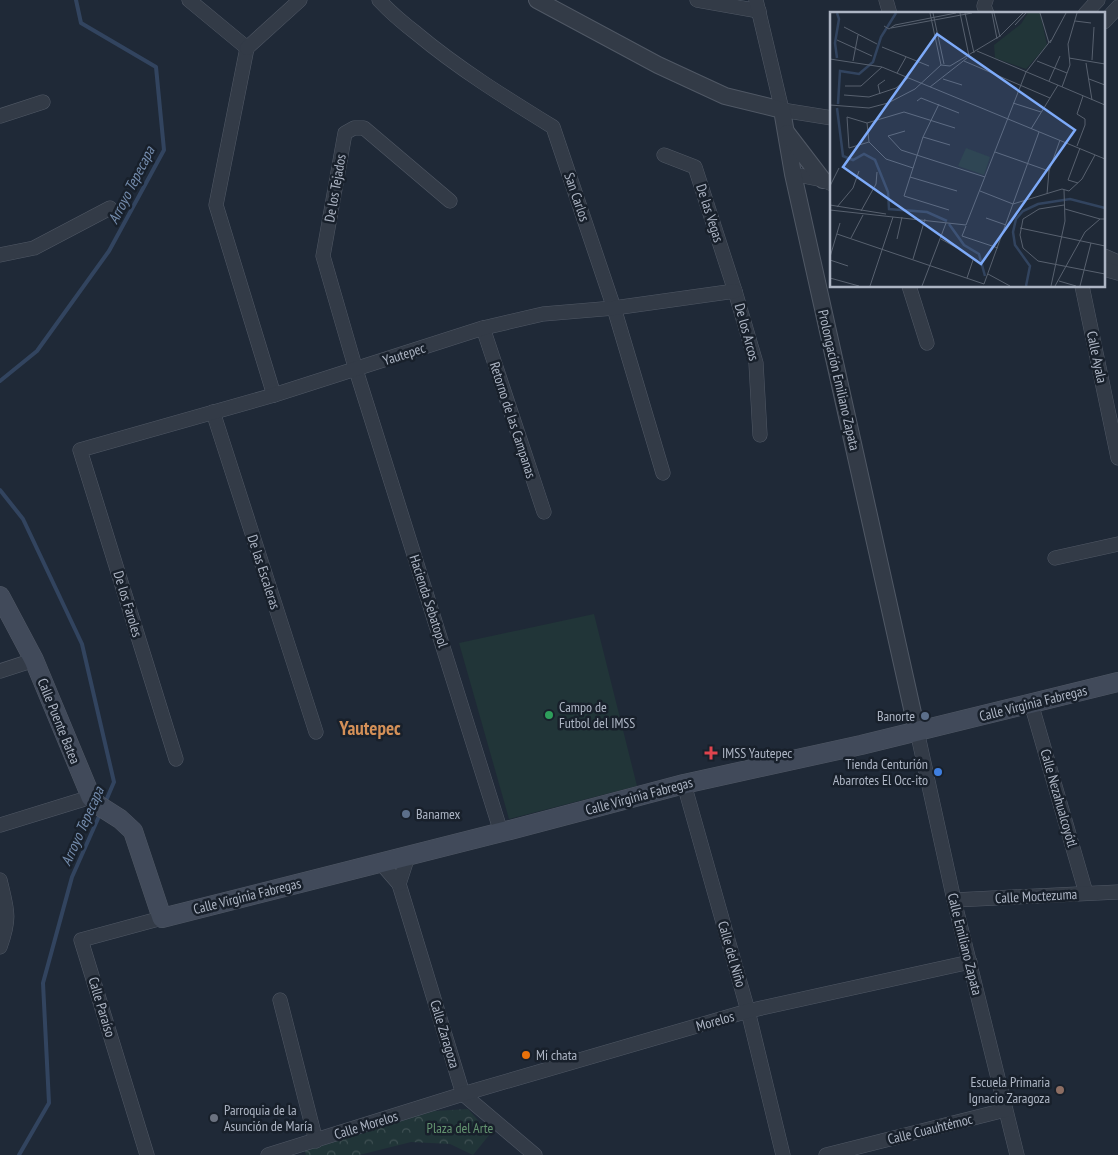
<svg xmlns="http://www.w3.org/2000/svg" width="1118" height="1155" font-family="'PT Sans Narrow',sans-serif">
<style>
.green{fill:#213538}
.park{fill:url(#park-crowns)}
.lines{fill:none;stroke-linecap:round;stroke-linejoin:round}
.stream{stroke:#32445f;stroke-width:4}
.minor-casing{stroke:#505865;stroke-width:15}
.tertiary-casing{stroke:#505865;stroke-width:18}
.secondary-casing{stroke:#505865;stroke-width:20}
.minor{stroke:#333b47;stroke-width:14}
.tertiary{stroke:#333b47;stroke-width:16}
.secondary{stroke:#414a5a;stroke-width:19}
.leisure-dot{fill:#2e9e5b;stroke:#18202b;stroke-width:2}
.service-dot{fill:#5c6f8a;stroke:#18202b;stroke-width:2}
.health-dot{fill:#e0444e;stroke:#18202b;stroke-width:2}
.shop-dot{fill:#3f7fe0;stroke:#18202b;stroke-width:2}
.food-dot{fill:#e8710a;stroke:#18202b;stroke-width:2}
.education-dot{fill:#8d6e63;stroke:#18202b;stroke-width:2}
.worship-dot{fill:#6b7280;stroke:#18202b;stroke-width:2}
.labels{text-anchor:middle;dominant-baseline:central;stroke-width:5;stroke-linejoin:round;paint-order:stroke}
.street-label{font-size:14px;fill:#adb5c4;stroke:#18202b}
.poi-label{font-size:14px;fill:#adb5c4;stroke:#18202b;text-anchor:start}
.park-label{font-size:14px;fill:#649470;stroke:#18202b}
.water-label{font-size:15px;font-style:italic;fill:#748cad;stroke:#18202b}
.district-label{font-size:19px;font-weight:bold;fill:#d49058;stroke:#18202b}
.inset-river{fill:none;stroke:#32445f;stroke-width:2.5}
.inset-road{fill:none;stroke:#58616f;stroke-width:1}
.view{fill:#7daaf9;fill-opacity:0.15;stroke:#7daaf9;stroke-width:2.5}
.inset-edge{fill:none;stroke:#adb5c4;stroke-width:2.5}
</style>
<defs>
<pattern id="park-crowns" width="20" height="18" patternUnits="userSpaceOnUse" patternTransform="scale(1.25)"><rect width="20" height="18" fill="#213538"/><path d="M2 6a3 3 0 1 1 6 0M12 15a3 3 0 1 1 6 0" fill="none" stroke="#3f5053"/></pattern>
</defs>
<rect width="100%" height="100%" fill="#1f2937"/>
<polygon class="green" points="594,614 637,786 509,819 459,643"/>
<polygon class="park" points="468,1109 490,1134 473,1155 450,1144 411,1142 359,1155 306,1155 305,1151 434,1111"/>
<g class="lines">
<g class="stream">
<polyline points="0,381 37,351 109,251 164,150 156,67 81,23 76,0"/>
<polyline points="0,490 23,519 82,644 114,782 105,803"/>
<polyline points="19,1155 49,1103 43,983 72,877 100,814"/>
</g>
<g class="minor-casing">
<g id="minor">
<polyline points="189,0 247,48"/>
<path d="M379 0C390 12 403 23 416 33 459 69 506 98 553 127L614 308 663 473"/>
<polyline points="697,0 759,11"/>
<polyline points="756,0 782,110 832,118"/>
<polyline points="886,0 890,14"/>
<polyline points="986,0 984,6 987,14"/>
<polyline points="1085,14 1098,0"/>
<polyline points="1104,22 1118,7"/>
<polyline points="247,48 216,205 274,395"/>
<polyline points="247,48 300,0"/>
<polyline points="0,116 43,102"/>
<polyline points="664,155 695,167 735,291 756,363 760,435"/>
<polyline points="793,174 823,180 832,184"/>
<polyline points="450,201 364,128 354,128 345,133 323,256 356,370 501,832"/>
<polyline points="0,255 34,248 110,208"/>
<polyline points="1104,256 1118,262"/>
<polyline points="1104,269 1118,273"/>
<polyline points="909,286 927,343"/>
<polyline points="1082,286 1118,458"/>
<polyline points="483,328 544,512"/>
<polyline points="213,412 316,732"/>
<polyline points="1055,558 1118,544"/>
<polyline points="0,671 34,660"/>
<polyline points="1031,703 1086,893"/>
<polyline points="917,731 954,900 1017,1155"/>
<polyline points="176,759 80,450 274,395 483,328 543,314 614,308 735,291"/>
<polyline points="684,784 748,1011 783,1155"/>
<polyline points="0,825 91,797"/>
<polyline points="408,856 399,884 463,1094 535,1155"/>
<polyline points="380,862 399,884"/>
<path d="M0 880C7 910 11 917 0 947"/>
<polyline points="954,900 1118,892"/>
<polyline points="280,1000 316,1141"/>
<polyline points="147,1155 81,940 162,918"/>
<polyline points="268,1155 463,1094 748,1011 970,962"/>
<polyline points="826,1155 1005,1110"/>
</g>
</g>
<g class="tertiary-casing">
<g id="tertiary">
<polyline points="537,0 658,65 725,96 782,110 793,174 917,731"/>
<polyline points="787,133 823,180"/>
</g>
</g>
<g class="secondary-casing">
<polyline id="secondary" points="0,596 34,660 91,797 98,805 120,819 133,831 162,918 510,830 684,784 861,745 1118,682"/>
</g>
<use href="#minor" class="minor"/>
<use href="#tertiary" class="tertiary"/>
<use href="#secondary" class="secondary"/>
</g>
<circle class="leisure-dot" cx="549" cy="715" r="5"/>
<g class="service-dot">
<circle cx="925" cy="716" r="5"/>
<circle cx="406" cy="814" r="5"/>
</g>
<path class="health-dot" d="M708.5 745.5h5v5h5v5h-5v5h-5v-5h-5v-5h5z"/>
<circle class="shop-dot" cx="938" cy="772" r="5"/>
<circle class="food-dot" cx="526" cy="1055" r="5"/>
<circle class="education-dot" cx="1060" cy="1090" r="5"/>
<circle class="worship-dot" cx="214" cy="1118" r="5"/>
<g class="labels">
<g class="street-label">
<text transform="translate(335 188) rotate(-80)">De los Tejados</text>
<text transform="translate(577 197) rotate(71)">San Carlos</text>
<text transform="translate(710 213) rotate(72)">De las Vegas</text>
<text transform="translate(747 332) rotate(75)">De los Arcos</text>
<text transform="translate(404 354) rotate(-18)">Yautepec</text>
<text transform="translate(1097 357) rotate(78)">Calle Ayala</text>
<text transform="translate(839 380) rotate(77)">Prolongación Emiliano Zapata</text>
<text transform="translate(513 420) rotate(72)">Retorno de las Campanas</text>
<text transform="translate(264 572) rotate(72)">De las Escaleras</text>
<text transform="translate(429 601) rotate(72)">Hacienda Sebatopol</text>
<text transform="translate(128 604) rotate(73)">De los Faroles</text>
<text transform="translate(1033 703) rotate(-14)">Calle Virginia Fabregas</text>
<text transform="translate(59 721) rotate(68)">Calle Puente Batea</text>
<text transform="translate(639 796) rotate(-15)">Calle Virginia Fabregas</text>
<text transform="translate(1059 798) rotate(74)">Calle Nezahualcoyótl</text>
<text transform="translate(247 896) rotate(-14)">Calle Virginia Fabregas</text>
<text transform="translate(1036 896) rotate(-3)">Calle Moctezuma</text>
<text transform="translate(965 944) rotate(76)">Calle Emiliano Zapata</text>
<text transform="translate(732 954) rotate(74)">Calle del Niño</text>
<text transform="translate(102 1007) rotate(73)">Calle Paraíso</text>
<text transform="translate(715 1021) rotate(-16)">Morelos</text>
<text transform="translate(445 1034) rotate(73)">Calle Zaragoza</text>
<text transform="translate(366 1125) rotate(-17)">Calle Morelos</text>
<text transform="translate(930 1129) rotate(-14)">Calle Cuauhtémoc</text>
</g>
<g class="poi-label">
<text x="559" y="707">Campo de<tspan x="559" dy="16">Futbol del IMSS</tspan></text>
<text x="915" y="716" text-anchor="end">Banorte</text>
<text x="722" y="753">IMSS Yautepec</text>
<text x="928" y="764" text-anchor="end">Tienda Centurión<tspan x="928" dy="16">Abarrotes El Occ-ito</tspan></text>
<text x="416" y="814">Banamex</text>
<text x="536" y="1055">Mi chata</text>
<text x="1050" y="1082" text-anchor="end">Escuela Primaria<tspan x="1050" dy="16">Ignacio Zaragoza</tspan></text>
<text x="224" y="1110">Parroquia de la<tspan x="224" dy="16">Asunción de María</tspan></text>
</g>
<g class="park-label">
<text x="460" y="1128">Plaza del Arte</text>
</g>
<g class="water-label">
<text transform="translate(131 185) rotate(-63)">Arroyo Tepecapa</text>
<text transform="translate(82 826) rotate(-66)">Arroyo Tepecapa</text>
</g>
<g class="district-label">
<text x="370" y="728">Yautepec</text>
</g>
</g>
<g transform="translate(830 12)">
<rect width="275" height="275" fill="#1f2937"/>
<path d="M198 1H210L217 33 196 57 165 46 164 33 191 12ZM136 136 160 145 154 163 128 154Z" fill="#213538"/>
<path class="inset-river" d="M7 1 9 7 5 31 7 46M8 92 10 59 29 62 43 50 51 25 66 1M7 96 13 144 23 148 34 142 45 148 58 180 59 197 97 200 117 209M119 212 134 233 149 242 155 264M196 274 200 254 185 233 183 220 186 207 193 199 208 192 240 187 275 196"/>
<path class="inset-road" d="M100 1 111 53M103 1 114 52M130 1 139 44M135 1 144 41M162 1 167 27M164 1 170 25M210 1 219 31M245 9 261 11M185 13 196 1M54 14 59 17 65 13 126 1M14 15 47 32M61 16 142 1M7 28 42 44M220 31 236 1M52 35 99 54M147 39 275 93M239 46 275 52M0 47 52 55 275 147M262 48 264 15M23 49 28 23M134 49 220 86M207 49 237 61M256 51 262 88M67 61 76 45M113 67 132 73M259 67 275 73M219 69 230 44M15 74H31L52 55M100 75 137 46M232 75 240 53 238 32 247 1M50 82 48 73 55 68M14 83 39 85 66 76 78 66M87 89 91 86 129 101M183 91 211 100M109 92 93 125 74 184 119 198M0 93 39 96 58 91 85 77 111 53 120 54 170 24 193 1M37 111 39 130M201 117 228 73M75 119 58 124 71 138 155 165M93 125 120 133M39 130 19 136 17 105 37 111 74 100 125 116M39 130 56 147 83 156M247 134 255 113V107L247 102 253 84M165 140 219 159M80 165 127 179M248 171 238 168 250 136M0 174 9 156M150 179 183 192 232 177 239 179 252 167 265 143M217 182 219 159 230 128M0 193 56 202M234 193 209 197 193 207 190 223 193 236 208 249 275 262M7 195 23 176 29 159M235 197 270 207M0 198 63 205M31 199 46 172 47 160M156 206 176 213M136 214 132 224 168 236M190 216 275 234M7 222 154 272M21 226 33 203M67 227 72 205M111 227 127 236M0 245 10 211M83 247 95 207M0 248 18 254M158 262 180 274M0 266 29 274M137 266 143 248M229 269 246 274M154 272 209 120M40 274 63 205 136 213 196 60 221 28M92 274 116 211M221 274 235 209 234 178M225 274 255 220 270 207H275M250 274 261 231"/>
<path class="view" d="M107 22 245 118 151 252 13 155Z"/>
<rect width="275" height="275" class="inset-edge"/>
</g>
</svg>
